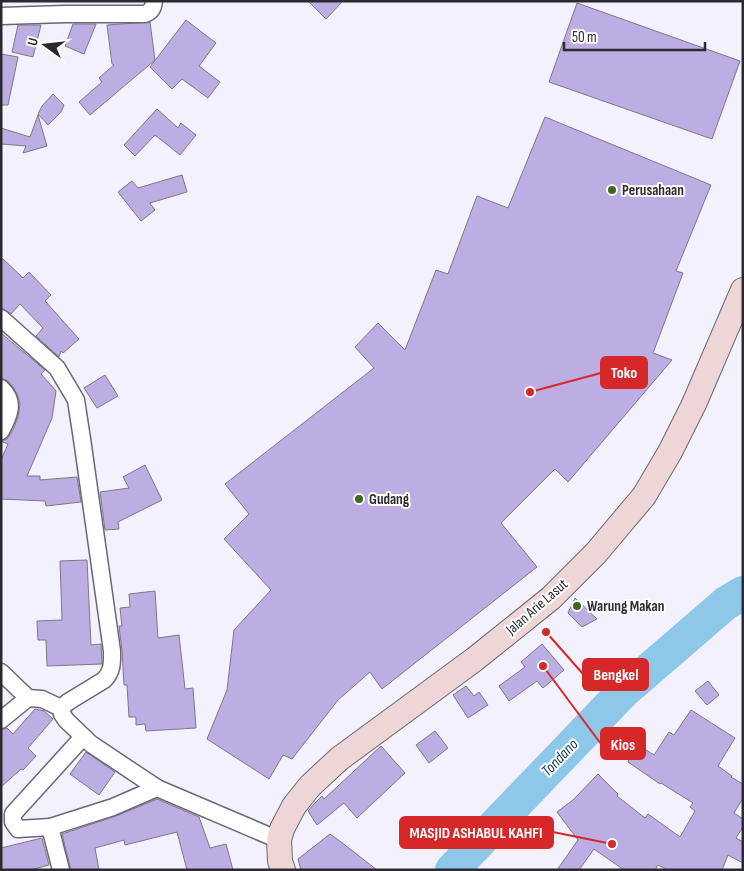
<svg xmlns="http://www.w3.org/2000/svg" width="744" height="871" font-family="'Sofia Sans Condensed',sans-serif">
<style>
.lines{fill:none;stroke-linecap:round;stroke-linejoin:round}
.river{stroke:#8ec8e9;stroke-width:34}
.building{fill:#bcade2;stroke:#7c7887}
.street-casing{stroke:#6b6775;stroke-width:19}
.secondary-casing{stroke:#6b6775;stroke-width:26}
.street{stroke:#fff;stroke-width:16}
.secondary{stroke:#eed6d7;stroke-width:24}
.poi-dot{fill:#3e6723;stroke:#fff;stroke-width:2}
.labels{text-anchor:middle;dominant-baseline:central;stroke-width:4;stroke-linejoin:round;paint-order:stroke}
.poi-label{font-size:15px;font-weight:bold;fill:#2c2a30;stroke:#fff;text-anchor:start}
.street-label{font-size:15px;fill:#2c2a30;stroke:#fff}
.water-label{font-size:16px;font-style:italic;fill:#0a3b52;stroke:#fff}
.leader{fill:none;stroke:#d62828;stroke-width:2}
.callout-dot{fill:#d62828;stroke:#fff;stroke-width:2}
.callout{fill:#d62828;stroke:#d62828;stroke-width:2}
.callout-label{font-size:16px;text-anchor:middle;font-weight:bold;fill:#fff}
</style>
<rect width="100%" height="100%" fill="#f4f1fe"/>
<g class="lines">
<polyline class="river" points="452,870 623,692 726,603 743,593"/>
</g>
<g class="building">
<polygon points="308,1 343,1 326,19"/>
<polygon points="577,3 740,61 712,139 549,82"/>
<polygon points="186,20 216,43 199,66 220,82 208,98 182,79 172,89 150,67"/>
<polygon points="150,22 155,60 90,115 79,102 102,82 99,78 114,65 112,64 107,25"/>
<polygon points="73,24 96,24 84,54 65,46"/>
<polygon points="18,25 41,25 33,57 12,52"/>
<polygon points="1,54 18,57 8,105 1,105"/>
<polygon points="53,94 64,105 61,112 48,125 38,114 42,106"/>
<polygon points="157,109 178,128 181,123 196,135 180,155 155,135 135,156 124,145"/>
<polygon points="38,115 47,146 23,153 26,146 1,144 1,128 30,137"/>
<polygon points="545,117 711,185 676,271 683,273 653,353 672,360 568,482 555,469 501,523 537,567 382,689 370,672 338,700 292,759 283,755 269,779 207,739 227,690 234,630 271,590 224,539 249,514 225,484 374,368 355,347 378,323 405,350 436,270 448,274 477,196 508,208"/>
<polygon points="182,175 187,192 150,203 155,210 141,221 118,192 132,181 138,188"/>
<polygon points="1,257 23,278 29,272 51,295 45,301 79,339 63,353 61,351 59,357 36,336 43,328 20,304 11,314 1,308"/>
<polygon points="1,333 45,370 41,374 56,391 52,418 27,476 40,476 40,480 77,477 81,502 46,506 45,501 1,499 1,460 8,444 1,441 7,439 13,430 18,417 20,404 17,394 13,387 8,381 1,378"/>
<polygon points="105,375 118,396 97,408 84,388"/>
<polygon points="145,465 162,500 118,522 119,529 105,530 100,492 129,488 123,477"/>
<polygon points="87,560 91,645 101,644 102,664 47,666 46,640 38,640 37,621 62,620 60,561"/>
<polygon points="155,591 158,638 179,635 185,689 193,688 196,728 146,731 145,724 136,725 136,717 129,717 127,685 124,685 122,650 119,626 122,626 120,608 130,607 129,594"/>
<polygon points="575,598 597,619 582,627 568,613"/>
<polygon points="542,644 564,670 543,688 537,681 509,701 499,686 525,667 521,662"/>
<polygon points="708,681 719,695 707,705 695,691"/>
<polygon points="466,686 474,696 479,692 488,705 468,718 453,695"/>
<polygon points="35,709 44,711 53,719 28,748 36,756 23,770 21,769 1,787 1,730 7,728 13,734"/>
<polygon points="691,710 735,738 718,766 732,776 731,777 743,784 743,798 734,813 743,819 743,827 736,838 743,842 743,863 728,855 722,870 668,870 658,865 655,870 624,870 594,849 579,870 557,870 578,840 557,812 573,800 598,774 618,794 617,796 645,818 648,814 680,837 695,811 690,807 693,803 661,783 660,784 628,762 629,760 624,756 634,742 654,755 669,732 674,735"/>
<polygon points="435,731 448,748 429,763 416,745"/>
<polygon points="381,746 405,773 357,818 344,803 317,825 308,811 313,805 322,796 324,799"/>
<polygon points="86,752 115,772 99,795 70,774"/>
<polygon points="157,799 199,817 210,848 226,844 233,870 187,870 177,832 125,845 124,840 95,848 99,870 71,870 62,834 116,816"/>
<polygon points="330,834 341,842 377,870 301,870 298,859"/>
<polygon points="42,838 49,865 30,870 1,870 1,848"/>
</g>
<g class="lines">
<g class="street-casing">
<g id="street">
<path d="M1 16 65 14H145C152 11 153 8 154 1"/>
<path d="M1 318 57 368 76 400 82 439 112 651C112 662 113 671 104 680L68 702 61 708"/>
<path d="M1 388C16 402 9 416 1 431"/>
<polyline points="1,672 28,698 42,699 61,708"/>
<polyline points="61,708 62,714 66,720 91,744 157,788 279,840"/>
<polyline points="1,720 28,698"/>
<polyline points="83,737 13,814 13,822 18,829 50,827 113,807 157,788"/>
<polyline points="50,827 61,870"/>
</g>
</g>
<g class="secondary-casing">
<polyline id="secondary" points="283,870 280,861 279,840 282,829 294,806 310,786 339,759 475,659 551,598 596,553 644,496 670,452 694,404 743,290"/>
</g>
<use href="#street" class="street"/>
<use href="#secondary" class="secondary"/>
</g>
<g class="poi-dot">
<circle cx="612" cy="190" r="5"/>
<circle cx="359" cy="499" r="5"/>
<circle cx="577" cy="606" r="5"/>
</g>
<g class="labels">
<g class="poi-label">
<text x="622" y="190">Perusahaan</text>
<text x="369" y="499">Gudang</text>
<text x="587" y="606">Warung Makan</text>
</g>
<g class="street-label">
<text transform="translate(537 607) rotate(-41)">Jalan Arie Lasut</text>
</g>
<g class="water-label">
<text transform="translate(560 758) rotate(-46)">Tondano</text>
</g>
</g>
<path class="leader" d="M530 392L601 373M546 632L583 674M543 666L601 744M612 844L553 832"/>
<g class="callout-dot">
<circle cx="530" cy="392" r="5"/>
<circle cx="546" cy="632" r="5"/>
<circle cx="543" cy="666" r="5"/>
<circle cx="612" cy="844" r="5"/>
</g>
<g class="callout">
<rect x="601" y="357" width="46" height="31" rx="5"/>
<rect x="583" y="659" width="65" height="31" rx="5"/>
<rect x="601" y="728" width="44" height="31" rx="5"/>
<rect x="400" y="817" width="153" height="31" rx="5"/>
</g>
<g class="callout-label">
<text x="624" y="378">Toko</text>
<text x="616" y="680">Bengkel</text>
<text x="623" y="750">Kios</text>
<text x="476" y="838">MASJID ASHABUL KAHFI</text>
</g>
<rect width="744" height="871" fill="none" stroke="#2c2a30" stroke-width="5"/>
<g transform="translate(45 45) rotate(285)" stroke="#ffffff" stroke-width="4" paint-order="stroke">
<path d="M0-4L9 19L0 12L-9 19Z" fill="#2c2a30"/>
<text y="-8" font-size="14" font-weight="bold" text-anchor="middle" fill="#2c2a30">U</text>
</g>
<path d="M564 42v8h141v-8" fill="none" stroke="#2c2a30" stroke-width="2.5"/>
<text x="572" y="42" font-size="15" fill="#2c2a30" stroke="#ffffff" stroke-width="4" paint-order="stroke">50 m</text>
</svg>
